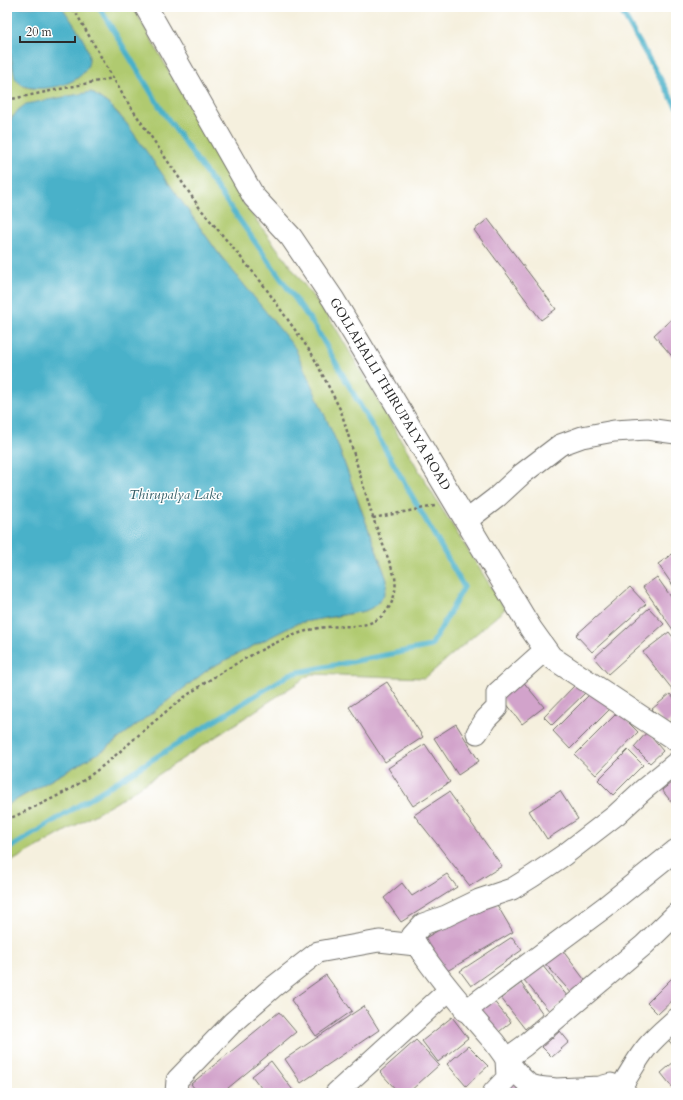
<svg xmlns="http://www.w3.org/2000/svg" width="683" height="1100" font-family="Cardo,serif">
<style>
.green{fill:#b0ca70;stroke:#6e7a4e}
.water{fill:#4ab1c9;stroke:#3a6e7a}
.lines{fill:none;stroke-linecap:round;stroke-linejoin:round}
.stream{stroke:#4ab1c9;stroke-width:5.5}
.building{fill:#d2a3cb}
.street-casing{stroke:#72706a;stroke-width:23}
.secondary-casing{stroke:#72706a;stroke-width:24}
.path{stroke:#72706a;stroke-width:2.5;stroke-dasharray:3 3;stroke-linecap:butt}
.street{stroke:#fff;stroke-width:21}
.secondary{stroke:#fff;stroke-width:22}
.labels{text-anchor:middle;dominant-baseline:central;stroke-width:3;stroke-linejoin:round;paint-order:stroke}
.street-label{font-size:13px;fill:#2b2b2b;stroke:#fff}
.water-label{font-size:14px;font-style:italic;fill:#37616a;stroke:#fff}
</style>
<rect width="100%" height="100%" fill="#fff"/>
<filter id="ink" filterUnits="userSpaceOnUse"><feTurbulence type="fractalNoise" baseFrequency=".025" numOctaves="2"/><feDisplacementMap in="SourceGraphic" scale="8" xChannelSelector="R" yChannelSelector="G"/><feConvolveMatrix kernelMatrix="1 2 1 2 8 2 1 2 1" color-interpolation-filters="sRGB"/></filter>
<filter id="wash" filterUnits="userSpaceOnUse"><feTurbulence type="fractalNoise" baseFrequency=".012" numOctaves="4" result="noise"/><feDisplacementMap in="SourceGraphic" scale="16" xChannelSelector="R" yChannelSelector="G"/><feGaussianBlur stdDeviation="0.9" result="paint"/><feColorMatrix in="noise" values="0 0 0 0 0 0 0 0 0 0 0 0 0 0 0 0 0 1.4 0 .05"/><feComposite in="paint" operator="in"/></filter>
<g filter="url(#wash)">
<rect width="100%" height="100%" fill="#f5f0de"/>
<path class="green" d="M62 7H133L242 201 334 325 435 498 505 609 425 678 311 674 117 802 7 864V805L104 750 210 668 298 623 365 611C380 605 386 595 387 580L337 443 216 250 119 114 110 105 91 92 11 117 7 125V34C9 43 12 73 16 79 26 97 62 85 77 79L80 35Z"/>
<g class="water">
<path d="M7 7H62C71 21 89 43 89 59 89 84 43 93 25 86 21 85 18 81 15 78L7 34Z"/>
<path d="M91 92 110 105 127 124 216 250 295 348 337 443 387 580C386 596 380 605 365 611L298 623 210 668 104 750 7 805V125L18 110 26 104Z"/>
</g>
<g class="lines">
<g class="stream">
<polyline points="619,7 676,106"/>
<polyline points="7,850 290,674 431,646 464,587 316,328 163,112 99,7"/>
</g>
</g>
<g id="blocks">
<g class="building">
<polygon points="488,219 556,309 541,320 474,230"/>
<polygon points="676,315 676,361 654,335"/>
<polygon points="672,554 676,559 676,590 658,564"/>
<polygon points="657,577 676,604 676,634 643,587"/>
<polygon points="630,587 646,604 592,652 576,635"/>
<polygon points="649,608 664,624 608,674 594,658"/>
<polygon points="669,632 676,641 676,694 643,652"/>
<polygon points="521,679 544,707 522,724 500,695"/>
<polygon points="387,682 423,737 385,762 349,707"/>
<polygon points="576,684 585,693 552,725 544,717"/>
<polygon points="595,689 613,706 570,749 553,731"/>
<polygon points="670,694 676,701 676,715 666,725 652,709"/>
<polygon points="618,712 638,732 596,775 575,755"/>
<polygon points="456,724 479,761 458,775 434,738"/>
<polygon points="647,732 663,751 650,763 634,747"/>
<polygon points="425,744 450,782 413,806 388,768"/>
<polygon points="628,750 643,765 613,795 598,780"/>
<polygon points="676,779 676,808 662,790"/>
<polygon points="560,791 578,819 547,839 529,811"/>
<polygon points="449,792 502,866 470,886 414,815"/>
<polygon points="447,874 457,887 401,922 384,898 402,883 412,896"/>
<polygon points="493,898 513,932 442,974 422,940"/>
<polygon points="512,937 522,950 471,986 460,971"/>
<polygon points="560,947 587,983 573,995 543,961"/>
<polygon points="542,965 568,997 550,1012 524,980"/>
<polygon points="676,974 676,997 658,1014 647,1003"/>
<polygon points="326,975 352,1011 316,1036 291,1000"/>
<polygon points="521,983 543,1014 525,1029 501,998"/>
<polygon points="492,999 511,1022 494,1036 473,1014"/>
<polygon points="364,1006 379,1030 301,1083 285,1059"/>
<polygon points="279,1012 296,1032 222,1093 198,1093 191,1084"/>
<polygon points="452,1017 468,1038 438,1062 422,1041"/>
<polygon points="676,1025 676,1049 664,1035"/>
<polygon points="560,1031 569,1042 552,1057 542,1047"/>
<polygon points="416,1040 439,1065 408,1093 399,1093 380,1072"/>
<polygon points="468,1046 488,1066 466,1086 447,1064"/>
<polygon points="676,1060 676,1085 673,1088 661,1073"/>
<polygon points="271,1061 295,1093 265,1093 252,1076"/>
<polygon points="517,1078 529,1093 499,1093"/>
</g>
</g>
</g>
<g filter="url(#ink)">
<use href="#blocks" fill-opacity="0" stroke="#72706a" stroke-width="1"/>
<g class="lines">
<g class="street-casing">
<g id="street">
<polyline points="466,521 496,498 522,474 560,445 582,437 614,431 647,429 676,433"/>
<polyline points="477,733 486,719 497,708 497,693 545,650"/>
<polyline points="465,1011 605,907 676,850"/>
<polyline points="506,1059 524,1046 644,945 676,914"/>
<path d="M619 1089C629 1076 636 1060 647 1047 655 1037 666 1028 676 1019"/>
<polyline points="176,1093 177,1080 232,1023 272,988 318,952 379,941 416,945"/>
<polyline points="336,1093 449,990"/>
<polyline points="493,1093 507,1078 506,1059"/>
<path d="M626 1093 611 1084 600 1087 556 1089C547 1087 538 1089 529 1084 515 1074 504 1055 494 1042 472 1017 451 993 432 967 424 956 417 947 412 936L423 924 446 916 479 900 512 889 533 876 564 855 616 815 643 790 676 763"/>
</g>
</g>
<g class="secondary-casing">
<polyline id="secondary" points="146,7 254,197 291,237 333,299 531,629 551,657 676,740"/>
</g>
<g class="path">
<polyline points="7,65 10,82 7,90"/>
<polyline points="7,100 113,78"/>
<polyline points="373,518 435,506"/>
<path d="M7 820C29 809 54 799 75 786 109 764 137 735 168 710 200 684 235 663 271 645 286 638 302 631 319 628 334 625 353 628 367 624 388 618 398 597 395 577L373 518 341 411 312 354 262 283 199 207 156 144 124 97 76 13 71 7"/>
</g>
<use href="#street" class="street"/>
<use href="#secondary" class="secondary"/>
</g>
</g>
<g class="labels">
<g class="street-label">
<text transform="translate(390 394) rotate(59)">GOLLAHALLI THIRUPALYA ROAD</text>
</g>
<g class="water-label">
<text x="175" y="494">Thirupalya Lake</text>
</g>
</g>
<rect width="683" height="1100" fill="none" stroke="#fff" stroke-width="24"/>
<path d="M20 36v6h55v-6" fill="none" stroke="#2b2b2b" stroke-width="2"/>
<text x="26" y="36" font-size="12" fill="#2b2b2b" stroke="#ffffff" stroke-width="3" paint-order="stroke">20 m</text>
</svg>
